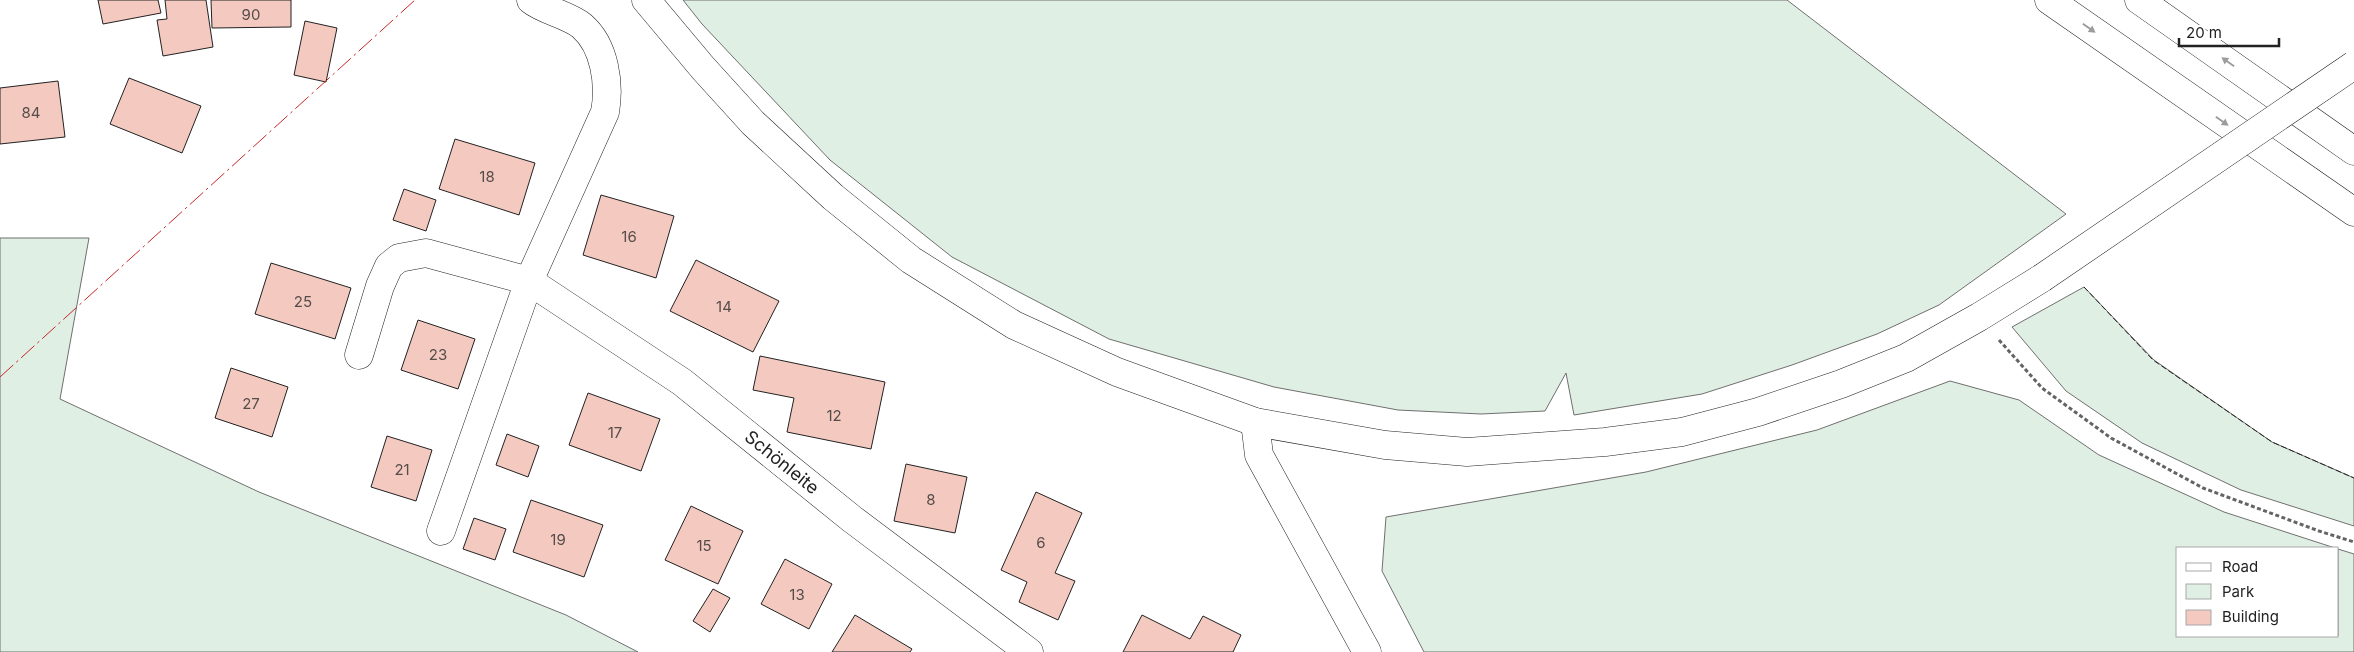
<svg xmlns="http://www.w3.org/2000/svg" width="2354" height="652" font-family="Inter,sans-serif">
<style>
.green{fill:#e0efe3;stroke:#6f6f6f}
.building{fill:#f3c9c0;stroke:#222}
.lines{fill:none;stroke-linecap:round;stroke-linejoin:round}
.street-casing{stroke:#222;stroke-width:29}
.secondary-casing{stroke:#222;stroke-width:29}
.highway-casing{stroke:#222;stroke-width:29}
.path{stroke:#646464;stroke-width:3;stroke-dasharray:4 2.5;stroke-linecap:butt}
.street{stroke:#fff;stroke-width:28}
.secondary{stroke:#fff;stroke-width:28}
.highway{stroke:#fff;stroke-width:28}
.secondary-bridge-casing{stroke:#222;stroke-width:29;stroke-linecap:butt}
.secondary-bridge{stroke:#fff;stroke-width:28}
.fence{stroke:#222;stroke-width:1;stroke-dasharray:6 2.5;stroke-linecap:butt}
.power{stroke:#c62828;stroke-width:1;stroke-dasharray:18 4 2.5 4;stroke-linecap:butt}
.oneway{fill:#9c9c9c}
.labels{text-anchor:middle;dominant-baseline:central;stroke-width:4;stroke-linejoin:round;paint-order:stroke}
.number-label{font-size:15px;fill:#564c4a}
.street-label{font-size:18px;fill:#222;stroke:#fff}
</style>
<rect width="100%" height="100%" fill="#fff"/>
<g class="green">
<polygon points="683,0 1787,0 2066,214 1939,305 1877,334 1792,365 1702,394 1574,415 1566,373 1545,411 1481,414 1398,410 1274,387 1109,339 952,257 830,160 702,24"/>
<polygon points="0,238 89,238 60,399 259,492 566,615 638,652 0,652"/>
<polygon points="2084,287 2154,360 2272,442 2354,478 2354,526 2241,490 2142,443 2066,391 2012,327"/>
<polygon points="1950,381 2019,400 2099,455 2224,512 2335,548 2178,548 2178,636 2338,636 2338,549 2354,554 2354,652 1424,652 1382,571 1386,517 1646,472 1817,430"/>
</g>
<g class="building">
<polygon points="98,0 158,0 161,13 103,24"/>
<polygon points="165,0 206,0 213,47 163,56 157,20 167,19"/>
<polygon points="211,0 291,0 291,27 212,28"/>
<polygon points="305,21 337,28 326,82 294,75"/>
<polygon points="129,78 201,106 182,153 110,124"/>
<polygon points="58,81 65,137 0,144 0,88"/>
<polygon points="455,139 535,163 519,215 439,189"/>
<polygon points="404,189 436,200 426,231 393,220"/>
<polygon points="601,195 674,216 656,278 583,255"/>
<polygon points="696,260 779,301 753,352 670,311"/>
<polygon points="271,263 351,288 335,339 255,314"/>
<polygon points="418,320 475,339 458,389 401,370"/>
<polygon points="760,356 885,382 871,449 787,432 794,398 753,390"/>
<polygon points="231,368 288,387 272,437 215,418"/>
<polygon points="588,393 660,419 641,471 569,445"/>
<polygon points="507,434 539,446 528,477 496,465"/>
<polygon points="387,436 432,450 416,501 371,487"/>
<polygon points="906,464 967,477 955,533 894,521"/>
<polygon points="1036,492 1082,513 1055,573 1075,581 1058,620 1019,602 1027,582 1001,570"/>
<polygon points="531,500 603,525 584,577 513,552"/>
<polygon points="691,506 743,531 718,584 665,560"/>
<polygon points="474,518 506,529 495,560 463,549"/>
<polygon points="785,559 832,584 809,629 761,604"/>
<polygon points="713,589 730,598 710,632 693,621"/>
<polygon points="855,615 912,649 910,652 832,652"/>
<polygon points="1142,615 1190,639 1203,616 1241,635 1233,652 1123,652"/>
</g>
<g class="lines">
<g class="street-casing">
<g id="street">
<polyline points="359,355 380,286 389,266 399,258 426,253 529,281 682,382 852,519 1029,652"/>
<polyline points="1255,422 1259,455 1367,652"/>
<path d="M441 531 529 281 605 112C610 84 605 46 582 26 569 15 545 11 531 0"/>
</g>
</g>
<g class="secondary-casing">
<polyline id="secondary" points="646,0 703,68 753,123 833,197 911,260 1014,325 1117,372 1255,422 1385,445 1467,452 1605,442 1682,432 1758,412 1841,384 1906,358 1979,317 2042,278"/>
</g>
<g class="highway-casing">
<g id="highway">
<polyline points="2049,0 2354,212"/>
<polyline points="2139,0 2354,151"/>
</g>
</g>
<polyline class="path" points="1999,340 2042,388 2111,438 2203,488 2319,531 2354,542"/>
<use href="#street" class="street"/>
<use href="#secondary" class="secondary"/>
<use href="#highway" class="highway"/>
<g class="secondary-bridge-casing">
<polyline id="secondary-bridge" points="2042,278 2354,65"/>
</g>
<use href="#secondary-bridge" class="secondary-bridge"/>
<polyline class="fence" points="2084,287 2153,360 2272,442 2354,478"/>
<polyline class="power" points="0,377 415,0"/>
</g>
<defs><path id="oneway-solid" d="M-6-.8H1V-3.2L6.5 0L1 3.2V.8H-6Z" transform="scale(1.25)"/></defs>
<g class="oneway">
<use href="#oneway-solid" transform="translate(2089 28) rotate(35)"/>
<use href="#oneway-solid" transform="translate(2228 62) rotate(-145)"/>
<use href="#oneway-solid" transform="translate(2222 121) rotate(35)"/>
</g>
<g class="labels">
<g class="number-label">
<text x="251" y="14">90</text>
<text x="31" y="112">84</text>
<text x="487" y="176">18</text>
<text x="629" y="236">16</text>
<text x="303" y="301">25</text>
<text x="724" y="306">14</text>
<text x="438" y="354">23</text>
<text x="251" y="403">27</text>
<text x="834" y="415">12</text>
<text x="615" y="432">17</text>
<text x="402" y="469">21</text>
<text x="931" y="499">8</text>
<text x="558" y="539">19</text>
<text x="1041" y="542">6</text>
<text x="704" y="545">15</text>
<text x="797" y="594">13</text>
</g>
<g class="street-label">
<text transform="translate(782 462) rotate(39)">Schönleite</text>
</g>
</g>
<rect x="2176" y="547" width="162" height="90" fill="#ffffff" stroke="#a7a7a7"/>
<rect x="2186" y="563" width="25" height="8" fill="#ffffff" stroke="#a7a7a7"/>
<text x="2222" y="572" font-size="15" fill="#222222">Road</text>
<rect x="2186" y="584" width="25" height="15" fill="#e0efe3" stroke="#a7a7a7"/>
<text x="2222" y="597" font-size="15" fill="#222222">Park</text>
<rect x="2186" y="610" width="25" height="15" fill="#f3c9c0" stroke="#a7a7a7"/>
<text x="2222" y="622" font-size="15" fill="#222222">Building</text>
<path d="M2179 38v8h100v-8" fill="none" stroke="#222222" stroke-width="2.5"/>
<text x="2186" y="38" font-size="15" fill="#222222" stroke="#ffffff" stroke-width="4" paint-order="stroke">20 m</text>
</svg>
